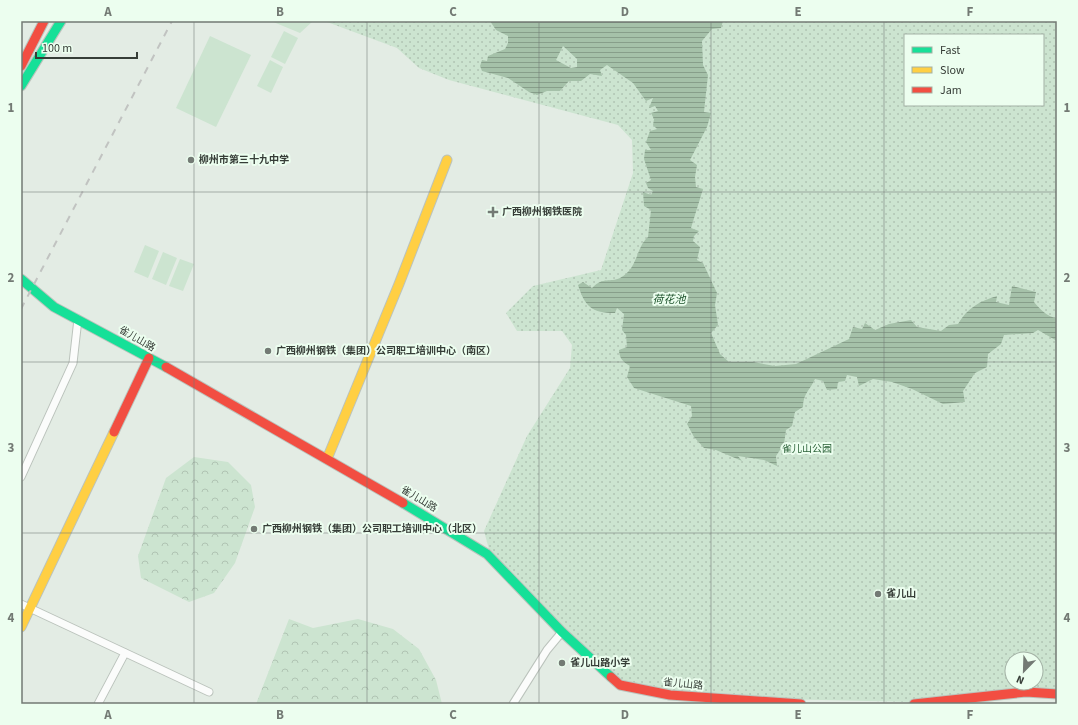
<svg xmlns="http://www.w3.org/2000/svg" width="1078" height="725" font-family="'Source Sans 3','Noto Sans SC',sans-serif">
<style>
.forest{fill:url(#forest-crowns)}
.park{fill:url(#park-dots);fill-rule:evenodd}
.pitch{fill:#cce4d0}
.water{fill:url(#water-rules);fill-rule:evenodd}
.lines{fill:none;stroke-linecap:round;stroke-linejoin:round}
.street-casing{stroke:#bbc3bc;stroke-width:9}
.fast-casing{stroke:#bbc3bc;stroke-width:11}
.slow-casing{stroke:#bbc3bc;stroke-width:11}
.jam-casing{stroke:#bbc3bc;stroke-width:11}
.street{stroke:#fbfcfb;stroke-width:7}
.fast{stroke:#16e098;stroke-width:9}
.slow{stroke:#ffcf43;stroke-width:9}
.jam{stroke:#f24e42;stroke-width:9}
.rail{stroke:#c1c3c1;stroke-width:2;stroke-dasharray:7 7;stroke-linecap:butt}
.grid{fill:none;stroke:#737a74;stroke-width:1;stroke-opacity:0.55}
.poi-dot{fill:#737a74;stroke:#ecfeef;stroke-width:1.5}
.labels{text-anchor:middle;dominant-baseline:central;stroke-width:4;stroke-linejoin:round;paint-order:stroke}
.poi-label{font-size:10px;font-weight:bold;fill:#363d37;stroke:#ecfeef;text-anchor:start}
.street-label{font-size:10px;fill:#363d37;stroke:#ecfeef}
.park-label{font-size:10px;fill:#295f36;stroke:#ecfeef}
.water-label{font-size:11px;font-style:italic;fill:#195028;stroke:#ecfeef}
.neatline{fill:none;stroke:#737a74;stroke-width:1.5}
.grid-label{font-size:13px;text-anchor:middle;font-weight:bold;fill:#737a74}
</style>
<defs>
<pattern id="forest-crowns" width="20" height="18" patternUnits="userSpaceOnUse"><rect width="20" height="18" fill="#cce4d0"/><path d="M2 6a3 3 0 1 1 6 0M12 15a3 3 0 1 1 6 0" fill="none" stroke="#b0c4b3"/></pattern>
<pattern id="park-dots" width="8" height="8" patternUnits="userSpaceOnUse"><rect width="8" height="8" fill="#cce4d0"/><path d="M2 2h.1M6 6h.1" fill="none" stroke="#b0c4b3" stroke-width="1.8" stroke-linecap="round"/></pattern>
<pattern id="water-rules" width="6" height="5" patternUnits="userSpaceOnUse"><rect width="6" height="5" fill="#a5c1a9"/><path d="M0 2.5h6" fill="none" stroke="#879e8a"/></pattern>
</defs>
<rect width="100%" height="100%" fill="#e3ece4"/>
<g class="forest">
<polygon points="194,457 228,462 251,485 255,507 235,563 214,593 189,602 141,578 138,556 166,478"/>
<polygon points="289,619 313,628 358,619 393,629 419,649 436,680 442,704 256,704"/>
</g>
<path class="park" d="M330 21H1057V690L913 702 776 699 725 693 671 692 621 682 564 630 490 553 484 531 527 436 570 368 572 345 562 331H517L506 313 533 286 601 270 633 173 632 140 618 125 449 80 419 68 397 48 327 22ZM905 35H1043V105H905ZM1012 659H1036V683H1012Z"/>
<g class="pitch">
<polygon points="271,21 313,21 300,33"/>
<polygon points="284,31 298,38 285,64 271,57"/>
<polygon points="210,36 251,55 216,127 176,108"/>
<polygon points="270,60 283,67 271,93 257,86"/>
<polygon points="145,245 159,251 148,278 134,272"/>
<polygon points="163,252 177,258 166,285 152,279"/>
<polygon points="180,259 194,264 183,291 169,286"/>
</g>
<path class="water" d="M490 21H723L721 28 712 29 702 41 703 65 708 75 704 112 711 113 707 127 690 160 697 165 695 177 696 187 703 189 691 228 699 231 694 236 693 241 700 247 697 260 703 263 717 293 715 305 718 325 711 333 720 354 729 362H753L775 366 796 364 849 339 853 327 862 329 865 323 875 330 889 324 911 320 917 327 941 331 949 325 958 324C967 308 980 301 997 296L996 302 1009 305 1012 286 1036 292 1034 302C1039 308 1048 318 1057 318V341L1038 330 1033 333 1004 335 1001 344 988 354 987 367 975 373 963 391 965 402 943 404 912 389 892 382 873 379 859 386 857 377 847 375 845 381 838 382 837 389 827 390 823 381 815 379C810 390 803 394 803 407L795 412 792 426 786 430 784 444 776 456 777 466 764 460 738 456 742 461 716 450 704 448 694 437 687 424 692 416 691 406 634 388 627 377 630 366C623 362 619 358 619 350L627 347 626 335 622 330 624 314 617 308 615 313C592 313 585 307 578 285L583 282 592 288C604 276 610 283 620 278 638 269 636 247 648 237L651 210 644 206 643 192 651 195 653 191 648 188 646 183 651 180 644 159 645 150H651L646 142 650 131 657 129 653 125 654 119 651 113 658 111 655 106 649 108 653 98 646 101 633 83 607 65 600 70 602 76 590 74 581 81H569L560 91H547L537 95 529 92 508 78 482 71 480 66 482 60 487 61 488 56 505 49 508 43V36L496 30ZM563 46 577 59V67L571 68 556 60Z"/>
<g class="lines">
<g class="street-casing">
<g id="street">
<polyline points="21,477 73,363 78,319"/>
<polyline points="21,604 209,692"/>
<polyline points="98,704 125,653"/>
<polyline points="513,704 547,650 562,632"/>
</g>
</g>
<g class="fast-casing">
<g id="fast">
<polyline points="21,86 61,21"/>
<polyline points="21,279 54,307 166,367"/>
<polyline points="403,503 487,554 562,632 611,677"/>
</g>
</g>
<g class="slow-casing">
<g id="slow">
<polyline points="327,459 399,284 447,160"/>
<polyline points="21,627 114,432"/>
</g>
</g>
<g class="jam-casing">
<g id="jam">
<polyline points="21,66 44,21"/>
<polyline points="166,367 403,503"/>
<polyline points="114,432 149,358"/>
<polyline points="611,677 620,685 670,695 801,704"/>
<polyline points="914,704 1026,692 1057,694"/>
</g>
</g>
<use href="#street" class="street"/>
<use href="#fast" class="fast"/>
<use href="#slow" class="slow"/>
<use href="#jam" class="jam"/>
<polyline class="rail" points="21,309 172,21"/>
</g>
<path class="grid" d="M194 21V704M367 21V704M539 21V704M711 21V704M884 21V704M21 192H1057M21 362H1057M21 533H1057"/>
<g class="poi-dot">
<circle cx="191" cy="160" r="4"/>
<path d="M491 206h4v4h4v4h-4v4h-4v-4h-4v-4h4z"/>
<circle cx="268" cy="351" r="4"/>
<circle cx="254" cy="529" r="4"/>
<circle cx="878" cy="594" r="4"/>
<circle cx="562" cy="663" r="4"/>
</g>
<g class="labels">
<g class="poi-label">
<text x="199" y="160">柳州市第三十九中学</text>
<text x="502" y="212">广西柳州钢铁医院</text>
<text x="276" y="351">广西柳州钢铁（集团）公司职工培训中心（南区）</text>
<text x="262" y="529">广西柳州钢铁（集团）公司职工培训中心（北区）</text>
<text x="886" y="594">雀儿山</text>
<text x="570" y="663">雀儿山路小学</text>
</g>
<g class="street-label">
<text transform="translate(137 339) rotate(30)">雀儿山路</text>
<text transform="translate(419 499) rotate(31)">雀儿山路</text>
<text transform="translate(683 684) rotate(6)">雀儿山路</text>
</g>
<g class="park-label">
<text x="807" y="449">雀儿山公园</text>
</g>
<g class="water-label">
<text x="669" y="299">荷花池</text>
</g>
</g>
<rect width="1078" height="725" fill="none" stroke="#ecfeef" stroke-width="44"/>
<rect x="904" y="34" width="140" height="72" fill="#ecfeef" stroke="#a3b1a5"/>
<rect x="912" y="47" width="20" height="6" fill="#16e098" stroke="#a3b1a5"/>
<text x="940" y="54" font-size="12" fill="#363d37">Fast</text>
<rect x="912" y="67" width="20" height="6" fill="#ffcf43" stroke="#a3b1a5"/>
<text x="940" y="74" font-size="12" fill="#363d37">Slow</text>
<rect x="912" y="87" width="20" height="6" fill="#f24e42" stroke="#a3b1a5"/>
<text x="940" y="94" font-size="12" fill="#363d37">Jam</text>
<g transform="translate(1024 671) rotate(203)"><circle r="19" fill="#ecfeef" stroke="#a3b1a5"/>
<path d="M0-3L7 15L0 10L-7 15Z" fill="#737a74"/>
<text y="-6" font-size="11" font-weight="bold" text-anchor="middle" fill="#363d37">N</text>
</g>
<path d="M36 52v6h101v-6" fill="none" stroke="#363d37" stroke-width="2"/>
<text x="42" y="52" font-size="12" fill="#363d37" stroke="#ecfeef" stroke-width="3" paint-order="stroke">100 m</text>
<rect x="22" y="22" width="1034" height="681" class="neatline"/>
<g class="grid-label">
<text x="108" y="16">A</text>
<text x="280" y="16">B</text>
<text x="453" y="16">C</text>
<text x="625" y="16">D</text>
<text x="798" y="16">E</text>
<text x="970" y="16">F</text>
<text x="11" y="112">1</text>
<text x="1067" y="112">1</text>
<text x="11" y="282">2</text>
<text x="1067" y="282">2</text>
<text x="11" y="452">3</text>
<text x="1067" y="452">3</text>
<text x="11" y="622">4</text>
<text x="1067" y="622">4</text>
<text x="108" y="719">A</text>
<text x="280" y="719">B</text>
<text x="453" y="719">C</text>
<text x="625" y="719">D</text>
<text x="798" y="719">E</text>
<text x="970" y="719">F</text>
</g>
</svg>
